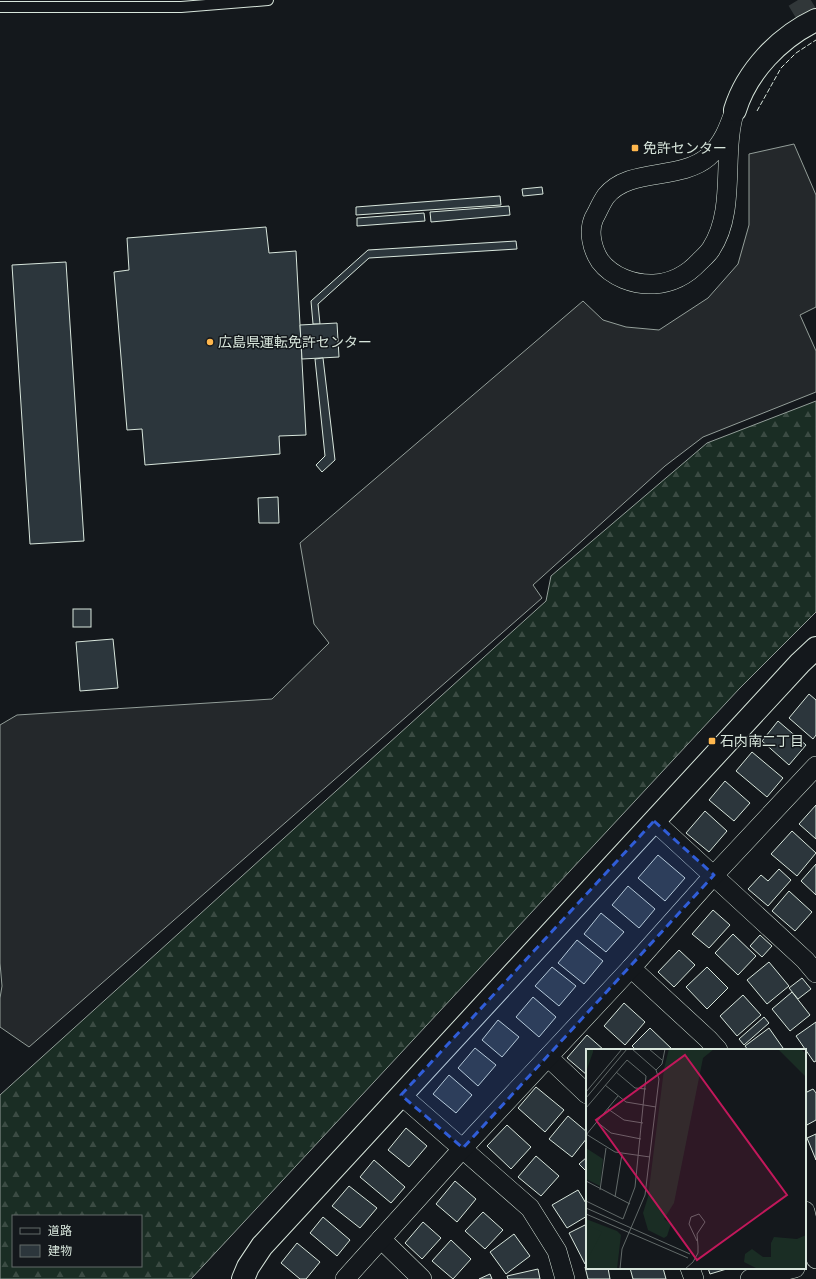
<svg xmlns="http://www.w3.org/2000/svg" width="816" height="1279" font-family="'Asap Condensed','Noto Sans JP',sans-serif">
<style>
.forest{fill:url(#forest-firs);stroke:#939e99;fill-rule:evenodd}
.parking{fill:#24282b;stroke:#939e99}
.building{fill:#2c363c;stroke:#d8e6dc}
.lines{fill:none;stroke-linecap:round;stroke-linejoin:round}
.tertiary-tunnel{stroke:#313739;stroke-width:22;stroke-dasharray:22 11;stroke-linecap:butt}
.service-casing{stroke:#d8e6dc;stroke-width:12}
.minor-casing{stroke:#d8e6dc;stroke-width:20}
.tertiary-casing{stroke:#d8e6dc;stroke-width:24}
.service{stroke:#14181c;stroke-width:10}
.minor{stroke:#14181c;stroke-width:19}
.tertiary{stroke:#14181c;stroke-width:22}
.fence{stroke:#d8e6dc;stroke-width:1;stroke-dasharray:5 2;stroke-linecap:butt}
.marked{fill:#305dd8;fill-opacity:0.2;stroke:#305dd8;stroke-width:3;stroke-dasharray:8 5;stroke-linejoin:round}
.poi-dot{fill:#ffb74d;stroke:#14181c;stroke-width:1.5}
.labels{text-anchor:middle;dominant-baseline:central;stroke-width:3;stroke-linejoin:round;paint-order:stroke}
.poi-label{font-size:14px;fill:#d8e6dc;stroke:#14181c;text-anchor:start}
.inset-road{fill:none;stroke:#626a69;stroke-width:1}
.view{fill:#c2185b;fill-opacity:0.15;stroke:#c2185b;stroke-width:2}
.inset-edge{fill:none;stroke:#d8e6dc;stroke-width:2}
</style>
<defs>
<pattern id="forest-firs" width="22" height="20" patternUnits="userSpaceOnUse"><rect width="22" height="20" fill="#1a2d24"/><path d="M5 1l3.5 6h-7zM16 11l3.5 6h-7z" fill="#3b4b43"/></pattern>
</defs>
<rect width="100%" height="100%" fill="#14181c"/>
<path class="forest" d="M816 401V612L739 689 191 1279H0V1095L546 601 551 576 707 443ZM13 1216H141V1266H13Z"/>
<polygon class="parking" points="794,144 816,195 816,307 800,315 816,351 816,392 703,437 665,466 533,585 542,598 29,1047 0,1027 0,998 2,986 0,963 0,725 17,715 272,699 329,643 314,624 300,543 583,301 603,320 626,327 659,330 708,298 738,264 749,225 749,154"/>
<g class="building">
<polygon points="542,187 543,194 523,196 522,189"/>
<polygon points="500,196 501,205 356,215 356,207"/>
<polygon points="509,206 510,215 431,222 430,212"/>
<polygon points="424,213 425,221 357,226 357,218"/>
<polygon points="266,227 269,253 296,251 306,435 279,436 280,454 145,465 142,429 127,430 114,272 129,270 127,238"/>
<polygon points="516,241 517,249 369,258 318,304 320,324 313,324 311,301 368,250"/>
<polygon points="66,262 84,541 30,544 12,265"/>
<polygon points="337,323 339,357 302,359 300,325"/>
<polygon points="323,358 335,460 322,472 316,465 325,456 315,359"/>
<polygon points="278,497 279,523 259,523 258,498"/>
<rect x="73" y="609" width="18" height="18"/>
<polygon points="113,639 118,688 80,691 76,642"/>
<polygon points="809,694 816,700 816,735 813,739 789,718"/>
<polygon points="778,721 806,745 789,765 762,741"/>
<polygon points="752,752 783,778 767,797 736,771"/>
<polygon points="725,781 750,803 734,821 709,800"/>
<polygon points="816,805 816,839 799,824"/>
<polygon points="705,811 727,831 709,852 686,833"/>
<polygon points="792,831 816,853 797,876 771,854"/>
<polygon points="658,855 685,878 665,901 638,878"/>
<polygon points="816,864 816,895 801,881"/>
<polygon points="779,869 791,880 768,906 748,889 761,875 768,881"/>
<polygon points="628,886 655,909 639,928 612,905"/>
<polygon points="789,891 812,912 795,931 772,911"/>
<polygon points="713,910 730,925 709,948 692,934"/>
<polygon points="601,913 624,932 606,952 584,934"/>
<polygon points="733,934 756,956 738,975 715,953"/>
<polygon points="760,935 772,946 762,957 750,946"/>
<polygon points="577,940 603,961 584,984 558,963"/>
<polygon points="679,950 695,965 674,987 658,972"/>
<polygon points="769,962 789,986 767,1004 747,980"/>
<polygon points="552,967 576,986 559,1006 535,986"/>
<polygon points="707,967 728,988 707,1009 686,987"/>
<polygon points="802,978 811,989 798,999 789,988"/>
<polygon points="792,992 810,1015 790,1031 772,1009"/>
<polygon points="743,995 761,1015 737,1036 720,1016"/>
<polygon points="533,997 556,1017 539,1037 516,1017"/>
<polygon points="624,1003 645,1022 625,1045 604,1026"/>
<polygon points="764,1017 769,1023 744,1045 739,1039"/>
<polygon points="498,1020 519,1037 502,1057 482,1040"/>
<polygon points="816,1022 816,1061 814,1062 796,1036"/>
<polygon points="650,1028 673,1050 636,1050 632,1046"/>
<polygon points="769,1028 783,1048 780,1050 748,1050 745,1046"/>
<polygon points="587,1035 604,1050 587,1050 587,1075 567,1058"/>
<polygon points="475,1048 496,1065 478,1086 458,1068"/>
<polygon points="449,1075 472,1095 456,1113 433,1094"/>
<polygon points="536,1087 564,1110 545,1132 518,1108"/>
<polygon points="813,1089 816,1093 816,1120 805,1126 805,1093"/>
<polygon points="568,1116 587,1132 587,1138 572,1157 549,1139"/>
<polygon points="507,1125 531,1147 511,1169 487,1146"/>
<polygon points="406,1128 427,1146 409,1167 388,1150"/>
<polygon points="816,1134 816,1160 807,1138"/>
<polygon points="536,1156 559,1176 541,1196 518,1177"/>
<polygon points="587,1157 587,1172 579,1164"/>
<polygon points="374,1160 405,1187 391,1203 360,1177"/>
<polygon points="455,1181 476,1199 457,1222 436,1204"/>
<polygon points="349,1186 377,1208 360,1228 332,1206"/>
<polygon points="578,1190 587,1205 587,1216 567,1228 552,1205"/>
<polygon points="483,1212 503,1230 485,1249 465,1231"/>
<polygon points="323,1217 350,1240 337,1256 310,1233"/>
<polygon points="423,1222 441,1238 422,1259 405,1243"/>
<polygon points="587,1224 587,1263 585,1264 569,1233"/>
<polygon points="514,1234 530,1256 506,1274 490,1252"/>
<polygon points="451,1240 471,1259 453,1279 432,1261"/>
<polygon points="297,1243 320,1262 306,1279 300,1279 281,1263"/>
<polygon points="585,1267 608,1268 610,1279 588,1279"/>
<polygon points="630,1268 663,1268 666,1279 633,1279"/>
<polygon points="708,1268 730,1268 710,1274"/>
<polygon points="538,1269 540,1279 508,1279 507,1276"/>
<polygon points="490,1274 492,1279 479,1279"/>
</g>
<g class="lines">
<polyline class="tertiary-tunnel" points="798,0 816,30"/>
<g class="service-casing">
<polyline id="service" points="0,7 181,7 268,0"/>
</g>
<g class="minor-casing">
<g id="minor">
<path d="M735 110C721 153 737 210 711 249 708 254 703 258 699 262 686 276 671 283 654 284 634 285 612 277 600 261 592 249 588 231 594 218 598 211 601 203 606 196 629 167 680 181 708 157 723 144 729 127 735 110Z"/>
<polyline points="654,821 805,960 816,973"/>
<polyline points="631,968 708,1039 718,1050"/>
<polyline points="548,1057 587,1094"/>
<polyline points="401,1095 530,1208 557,1251 565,1279"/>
<polyline points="805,1211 816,1259"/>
<polyline points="381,1239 422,1279"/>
<polyline points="690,1268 694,1279"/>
<polyline points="345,1279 463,1148 631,968 714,875 816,766"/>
<polyline points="750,1279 795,1268"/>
</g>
</g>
<g class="tertiary-casing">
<g id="tertiary">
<path d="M735 110C747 71 780 37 816 20"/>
<polyline points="243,1279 248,1267 262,1246 800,663 816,648"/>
</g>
</g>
<use href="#service" class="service"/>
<use href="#minor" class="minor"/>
<use href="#tertiary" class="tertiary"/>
<polyline class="fence" points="757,111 781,68 796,53 816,40"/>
</g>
<path class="marked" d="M654 821 714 875 463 1148 401 1095Z"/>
<g class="poi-dot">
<rect x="631" y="144" width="8" height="8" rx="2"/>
<circle cx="210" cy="342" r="4"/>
<rect x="708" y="737" width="8" height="8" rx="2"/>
</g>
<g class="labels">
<g class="poi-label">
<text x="643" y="148">免許センター</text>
<text x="218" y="342">広島県運転免許センター</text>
<text x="720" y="741">石内南二丁目</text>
</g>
</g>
<g transform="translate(586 1049)">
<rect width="220" height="220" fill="#14181c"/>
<path d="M0 0H7V3L0 23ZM83 0H128L117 9 88 154 78 170 85 175 81 187 78 189 62 181 57 164 62 148 78 20ZM192 0H215L220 5V28ZM220 186V220H172L158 213 159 205 166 200 177 208H185V194L188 188 211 190Z" fill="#1a2d24"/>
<path d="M0 99 17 110 14 137 0 130ZM0 170 31 182 35 186 31 220H0Z" fill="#1a2d24"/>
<path d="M0 175 16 183 0 213Z" fill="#1a2d24"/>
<path class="inset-road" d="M63 0 76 11M70 21 76 15 79 0M30 23 49 39 60 40M19 36 40 53 70 58M0 43 36 0M0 49 41 0M0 59 41 11 60 27 49 138 37 170 0 152M22 60 38 71 57 74M11 73 25 84 55 90M0 85 29 103 64 108M0 86 32 47M0 132 44 155M14 141 20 99M29 148 36 105M0 159 104 205M0 165 102 209M34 220 36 200 59 146 73 30 70 21 46 0M99 220 107 213 112 204V197L111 185 119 173 113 165 105 168 103 175 111 192"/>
<path class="view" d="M99 6 201 146 111 211 10 71Z"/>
<rect width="220" height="220" class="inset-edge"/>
</g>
<rect x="12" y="1215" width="130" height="52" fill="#14181c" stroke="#626a69"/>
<rect x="20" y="1228" width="20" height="6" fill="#14181c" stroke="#626a69"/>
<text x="48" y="1235" font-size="12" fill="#d8e6dc">道路</text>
<rect x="20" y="1245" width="20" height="12" fill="#2c363c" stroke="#626a69"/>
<text x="48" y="1255" font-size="12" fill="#d8e6dc">建物</text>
</svg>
